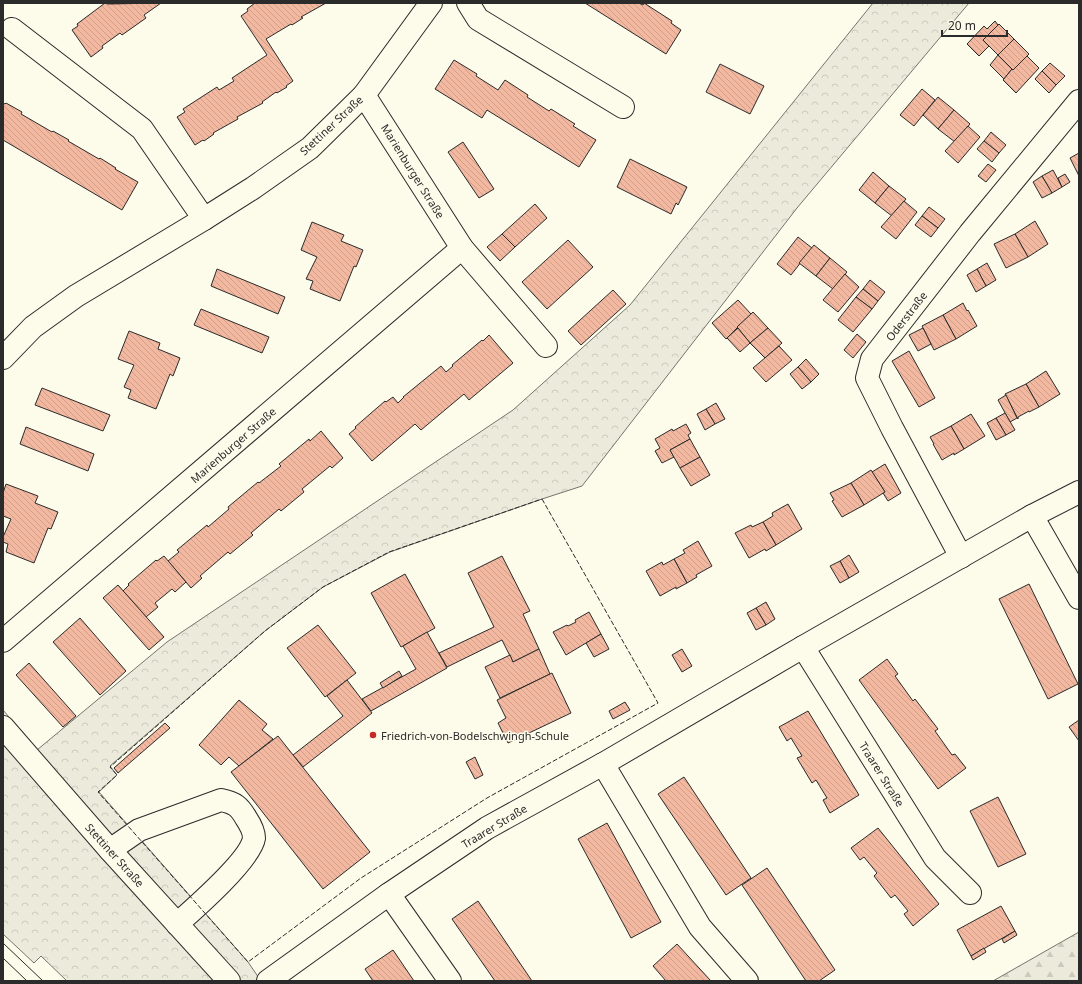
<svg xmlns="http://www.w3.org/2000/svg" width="1082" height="984" font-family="'Noto Sans',sans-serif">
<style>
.forest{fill:url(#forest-firs);stroke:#74746e}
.park{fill:url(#park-crowns);stroke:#74746e}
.building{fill:url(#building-back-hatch);stroke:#2b2b2b}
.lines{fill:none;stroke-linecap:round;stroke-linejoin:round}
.minor-casing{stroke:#2b2b2b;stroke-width:24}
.minor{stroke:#fdfbea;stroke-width:22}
.tram{stroke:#2b2b2b;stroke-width:1}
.fence{stroke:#2b2b2b;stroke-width:1;stroke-dasharray:5 2;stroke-linecap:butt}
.poi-dot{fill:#c62828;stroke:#fdfbea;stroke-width:1.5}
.labels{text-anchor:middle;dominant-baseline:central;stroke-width:3;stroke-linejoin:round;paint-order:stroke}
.street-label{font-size:11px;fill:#2b2b2b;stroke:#fdfbea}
.poi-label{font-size:11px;fill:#2b2b2b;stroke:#fdfbea;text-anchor:start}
</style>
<defs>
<pattern id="forest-firs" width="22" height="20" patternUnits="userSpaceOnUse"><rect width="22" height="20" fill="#ecebdb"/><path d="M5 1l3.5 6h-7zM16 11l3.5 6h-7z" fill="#cbcabc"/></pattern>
<pattern id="park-crowns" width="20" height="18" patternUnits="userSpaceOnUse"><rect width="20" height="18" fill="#ecebdb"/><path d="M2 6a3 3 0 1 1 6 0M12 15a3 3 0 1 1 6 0" fill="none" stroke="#cbcabc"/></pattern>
<pattern id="building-back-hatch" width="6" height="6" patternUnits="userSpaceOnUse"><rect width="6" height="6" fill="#f2b8a0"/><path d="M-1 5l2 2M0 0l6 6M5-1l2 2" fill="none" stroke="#d09e8a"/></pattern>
</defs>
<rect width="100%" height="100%" fill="#fdfbea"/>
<polygon class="forest" points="1079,932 1079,981 993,981"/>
<polygon class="park" points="873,3 969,3 797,208 582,486 542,499 390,552 323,587 265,631 110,766 117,775 99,792 248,962 261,981 67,981 41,956 34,963 3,934 3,710 37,750 167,642 513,410 630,305"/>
<g class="building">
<polygon points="105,3 108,4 161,3 144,15 146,18 122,35 120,33 102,46 103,48 91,57 72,30 78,26 77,24"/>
<polygon points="255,3 326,3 301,17 303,18 292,25 291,24 266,39 293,81 286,86 287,87 277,93 276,92 262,102 263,103 237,117 238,119 213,133 214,134 204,141 203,140 195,145 177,117 185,112 183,109 217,87 219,90 234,81 232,78 267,55 241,16 248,11 247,9"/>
<polygon points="585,3 639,3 643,5 644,3 672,21 671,23 681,30 666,54"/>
<polygon points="995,21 998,25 983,40 989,46 979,56 967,44 984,26 987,29"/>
<polygon points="999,24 1014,39 998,55 983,40"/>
<polygon points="1014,39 1029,54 1013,70 998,55"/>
<polygon points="998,55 1012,69 1004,79 990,65"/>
<polygon points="1027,56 1039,68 1016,93 1003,80 1012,69 1013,70"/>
<polygon points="454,60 477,74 476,76 498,90 505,80 528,95 527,97 549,111 551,109 575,124 573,126 596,140 579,167 487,110 482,118 435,89"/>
<polygon points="1050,63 1065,76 1056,85 1042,71"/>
<polygon points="720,64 764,86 750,114 706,92"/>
<polygon points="1042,71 1056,85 1049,93 1035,79"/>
<polygon points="922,89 935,100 914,126 900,115"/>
<polygon points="938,97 954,110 938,129 923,115"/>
<polygon points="3,103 5,104 6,103 22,112 21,114 52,132 53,131 69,140 68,141 99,159 100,158 116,168 115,169 138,182 122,210 3,140"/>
<polygon points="954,110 970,124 955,142 938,129"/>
<polygon points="968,126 980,137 958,163 945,151"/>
<polygon points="991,132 1006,145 999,153 984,141"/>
<polygon points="984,141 999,153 992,162 977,149"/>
<polygon points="463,142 494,189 479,198 448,152"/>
<polygon points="1079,153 1079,176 1070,158"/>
<polygon points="630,159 687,187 678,205 676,203 671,214 617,187"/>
<polygon points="988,164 996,170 986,182 978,176"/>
<polygon points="1053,170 1062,187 1052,193 1042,176"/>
<polygon points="873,172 889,186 875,203 859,190"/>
<polygon points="1065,174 1070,182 1062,187 1058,178"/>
<polygon points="1042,176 1052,193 1042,198 1033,182"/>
<polygon points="889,186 906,199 892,216 875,203"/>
<polygon points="904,201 917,212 896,239 881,227"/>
<polygon points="535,204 547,218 515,247 502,234"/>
<polygon points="929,207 945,219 938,228 922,216"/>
<polygon points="922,216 938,228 931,237 915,225"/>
<polygon points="1035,221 1048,244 1028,257 1015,234"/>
<polygon points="312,222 344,235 341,241 363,250 356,267 354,266 340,301 310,289 313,281 306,279 317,257 301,250"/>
<polygon points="502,234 515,247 500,261 487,247"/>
<polygon points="1015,234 1028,257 1006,268 994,244"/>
<polygon points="798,237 812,248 791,275 777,264"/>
<polygon points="568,240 593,267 547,309 522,282"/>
<polygon points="814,245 830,258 816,276 799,263"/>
<polygon points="830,258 847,272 833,289 816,276"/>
<polygon points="987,263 996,280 986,286 977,269"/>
<polygon points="217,269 285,297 278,314 211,286"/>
<polygon points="977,269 986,286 976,292 967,275"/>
<polygon points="845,274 859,287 838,312 823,300"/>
<polygon points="870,280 885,292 878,301 863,289"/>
<polygon points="863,289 878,301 872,309 856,297"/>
<polygon points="613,290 626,304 581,345 568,331"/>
<polygon points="856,297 872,309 853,332 838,320"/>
<polygon points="738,300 751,314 726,339 712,323"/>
<polygon points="963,303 967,311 968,310 977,326 956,339 943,315"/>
<polygon points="201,309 269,337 262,353 194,325"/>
<polygon points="753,312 768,328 750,343 737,327"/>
<polygon points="943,315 956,339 934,350 922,326"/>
<polygon points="738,328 750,343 740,352 727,338"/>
<polygon points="768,328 782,343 765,358 750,343"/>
<polygon points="923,328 931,344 918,351 909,335"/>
<polygon points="129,331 160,343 158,349 180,358 173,376 170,374 156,409 128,398 131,390 124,387 134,365 118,359"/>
<polygon points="857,334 866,342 853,358 844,350"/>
<polygon points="489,335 513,363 469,400 464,394 421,430 415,424 372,461 349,434 356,428 355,427 385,401 386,402 393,397 398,403 404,397 403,397 441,366 446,372 453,366 452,365 482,340 483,341"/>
<polygon points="779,346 792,360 766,382 753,368"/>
<polygon points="909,351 935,398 919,407 892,361"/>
<polygon points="806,359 819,374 811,382 798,367"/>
<polygon points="798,367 811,382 802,389 790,374"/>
<polygon points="1046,371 1060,394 1039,407 1026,384"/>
<polygon points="1026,384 1039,407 1029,412 1029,411 1018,417 1018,419 1005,394"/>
<polygon points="42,388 110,415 103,431 35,405"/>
<polygon points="1006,395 1017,418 1010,422 998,400"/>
<polygon points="716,403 725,419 715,424 706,409"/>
<polygon points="706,409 715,424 705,430 697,414"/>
<polygon points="1005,413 1015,430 1006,435 996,418"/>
<polygon points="971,414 985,436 964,449 951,426"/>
<polygon points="996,418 1006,435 996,440 987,423"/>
<polygon points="686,424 691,433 688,435 690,439 670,450 674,457 662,463 655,451 660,448 655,439 672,429 673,431"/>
<polygon points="951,426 964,449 954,455 954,453 942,460 933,444 934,444 930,437"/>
<polygon points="26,427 94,454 88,471 20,444"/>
<polygon points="321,431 343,458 332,468 330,466 302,489 304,492 281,511 279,509 251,533 253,535 230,554 228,552 200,576 202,578 191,588 168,561 179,552 177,550 207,525 208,527 229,509 228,507 258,482 259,483 281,466 279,464 309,439 310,441"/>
<polygon points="690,439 700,457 680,468 670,450"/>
<polygon points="700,457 710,475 691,486 680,468"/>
<polygon points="885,464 901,493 888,501 883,493 885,492 872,472"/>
<polygon points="871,470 885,492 864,505 851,483"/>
<polygon points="851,483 864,505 842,517 832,501 834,500 830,493"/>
<polygon points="6,484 38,496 35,503 58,512 51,529 48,528 34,563 6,552 8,544 3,542 3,537 11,519 3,516 3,493"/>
<polygon points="788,504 802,529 776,545 763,522 773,516 772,513"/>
<polygon points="763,522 776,545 766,551 765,549 749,558 735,533 751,525 752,527"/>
<polygon points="698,541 712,566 696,575 697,577 687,583 674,559 685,553 683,550"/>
<polygon points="849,555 859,572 849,578 840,561"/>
<polygon points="164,556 186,582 175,592 172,589 155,603 158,607 146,617 123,591 129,585 128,584 156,560 157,561"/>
<polygon points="502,556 530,611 523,614 539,649 513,662 502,640 447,667 439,653 494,627 468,573"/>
<polygon points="674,559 687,583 676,589 676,587 660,596 646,571 662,562 663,565"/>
<polygon points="840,561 849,578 840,583 830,566"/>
<polygon points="405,574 435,628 401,647 371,593"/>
<polygon points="1029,584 1078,684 1048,699 999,599"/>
<polygon points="118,585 164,637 149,650 103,598"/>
<polygon points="766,602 775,619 766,625 756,608"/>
<polygon points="756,608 766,625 756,630 747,613"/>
<polygon points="589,612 601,634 566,655 553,632 567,625 568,626 576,622 575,620"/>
<polygon points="80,618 126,671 100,695 53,642"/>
<polygon points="318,625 356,673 325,697 287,648"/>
<polygon points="427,632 447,668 371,711 362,699 416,669 403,646"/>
<polygon points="601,634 609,649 594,657 586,643"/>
<polygon points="539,649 550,674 500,698 485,667 510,655 513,662"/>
<polygon points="682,649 692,666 682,672 672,655"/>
<polygon points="887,659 898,674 895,676 913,701 915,699 938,729 935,731 952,755 955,754 966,768 938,789 859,680"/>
<polygon points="29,663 76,716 63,727 16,675"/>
<polygon points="399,671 402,676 383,688 380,683"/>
<polygon points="552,673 571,713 508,743 498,723 506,718 497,700"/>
<polygon points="347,680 372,713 303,767 293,755 343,716 327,696"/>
<polygon points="239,700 267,724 262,730 273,739 239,766 229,757 221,765 199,745"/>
<polygon points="625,702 630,710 613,719 609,711"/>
<polygon points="808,711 859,795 830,813 823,800 827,798 816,780 812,783 797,758 802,756 791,738 787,741 779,727"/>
<polygon points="1079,720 1079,741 1069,727"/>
<polygon points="165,723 170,728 118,773 114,768"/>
<polygon points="278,736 370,852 323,889 231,772"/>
<polygon points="475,757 483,775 475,779 466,762"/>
<polygon points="684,777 751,878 726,895 658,794"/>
<polygon points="998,797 1026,854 998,867 970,811"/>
<polygon points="607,823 661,922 631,938 578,839"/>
<polygon points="878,828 939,904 913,926 904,914 908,911 895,895 891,898 874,876 877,873 864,857 860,860 851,848"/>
<polygon points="767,868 835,970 819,981 806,981 742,885"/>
<polygon points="478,901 532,981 495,981 452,919"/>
<polygon points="1001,906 1015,931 971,956 957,930"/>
<polygon points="1015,931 1017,935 1004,943 1002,939"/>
<polygon points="677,944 711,981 666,981 653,966"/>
<polygon points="984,948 986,952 973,960 971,956"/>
<polygon points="393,950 414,981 373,981 365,969"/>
</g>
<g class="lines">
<g class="minor-casing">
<g id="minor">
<polyline points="468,3 478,19 623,107"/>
<polyline points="12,29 142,129 204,219"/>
<polyline points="364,95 462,248 546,346"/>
<polyline points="3,358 33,327 76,296 204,219 253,188 310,148 364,95 431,3"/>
<polyline points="1032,516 1079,598"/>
<polyline points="961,557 892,428 867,378 872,359 970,233 1079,101"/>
<polyline points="3,641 462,248"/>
<polyline points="803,647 935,858 970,893"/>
<polyline points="3,727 110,850 229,981"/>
<polyline points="603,764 700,927 747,981"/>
<path d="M110 850 139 830 221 800C235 803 239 806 246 818 250 824 254 832 254 838 251 859 194 909 177 924"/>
<polyline points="389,894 450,981"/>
<polyline points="268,981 389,894 487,828 603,764 803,647 1032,516 1079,492"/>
</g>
</g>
<use href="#minor" class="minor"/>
<g class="tram">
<polyline points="3,943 43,981"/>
<polyline points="3,958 27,981"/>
</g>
<polygon class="fence" points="542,499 658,703 487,798 361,878 248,962 98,792 117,775 110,767 265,631 323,587 389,552"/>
</g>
<circle class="poi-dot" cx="373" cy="735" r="4"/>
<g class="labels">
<g class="street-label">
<text transform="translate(331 125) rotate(-43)">Stettiner Straße</text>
<text transform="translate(413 171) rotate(58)">Marienburger Straße</text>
<text transform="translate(906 316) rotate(-52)">Oderstraße</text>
<text transform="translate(233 445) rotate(-41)">Marienburger Straße</text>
<text transform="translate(882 774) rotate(58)">Traarer Straße</text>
<text transform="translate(494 826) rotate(-31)">Traarer Straße</text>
<text transform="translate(115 855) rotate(48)">Stettiner Straße</text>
</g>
<g class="poi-label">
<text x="381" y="735">Friedrich-von-Bodelschwingh-Schule</text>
</g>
</g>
<rect width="1082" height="984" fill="none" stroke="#2b2b2b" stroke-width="8"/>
<path d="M942 30v6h65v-6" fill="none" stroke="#2b2b2b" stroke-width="2"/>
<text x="948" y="30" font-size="12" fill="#2b2b2b" stroke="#fdfbea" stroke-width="3" paint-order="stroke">20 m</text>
</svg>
